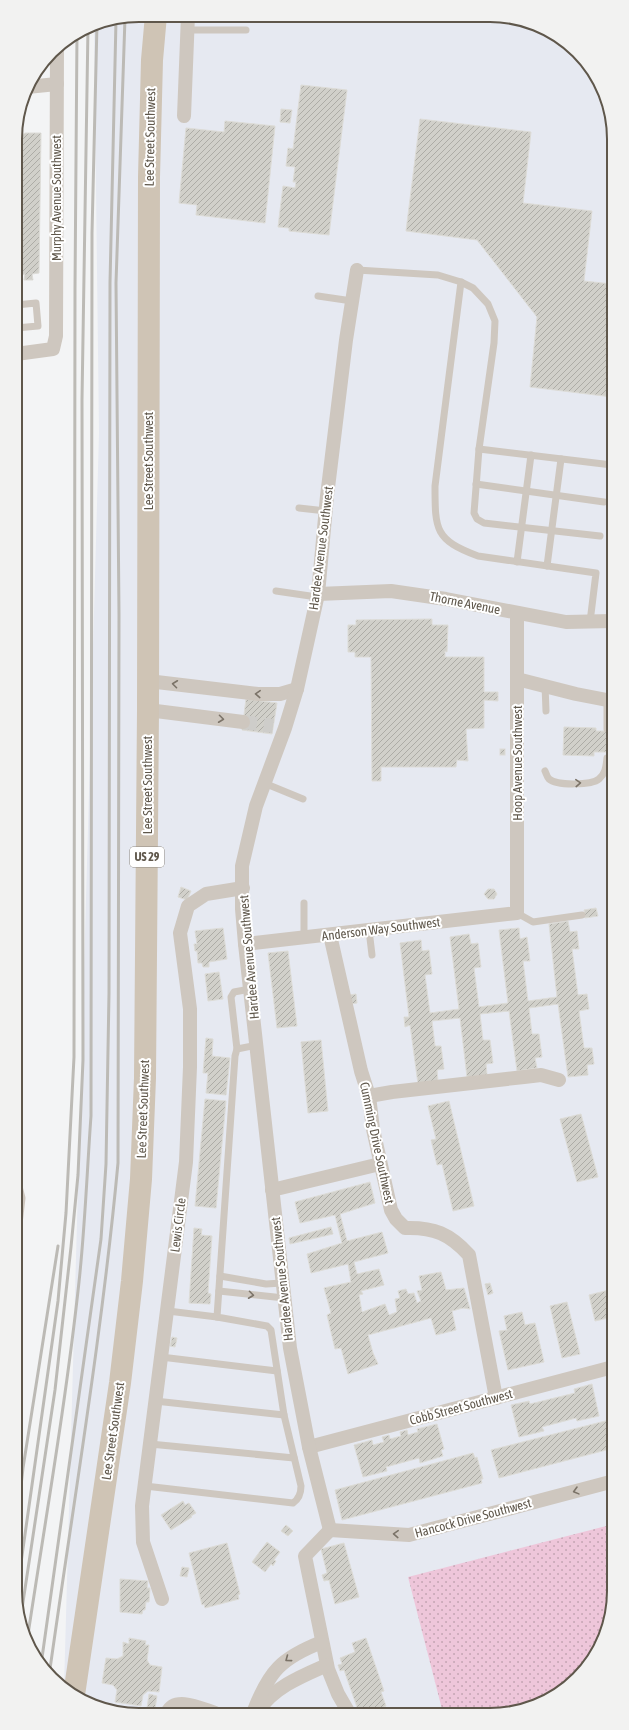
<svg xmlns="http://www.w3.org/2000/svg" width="629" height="1730" font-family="'Asap Condensed',sans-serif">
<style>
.commercial{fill:#e6e9f1}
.grass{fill:url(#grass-dots)}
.building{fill:url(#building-hatch);stroke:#dddcd7}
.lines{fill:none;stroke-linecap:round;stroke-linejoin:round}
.minor-tunnel{stroke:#cecdca;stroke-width:14;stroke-dasharray:14 7;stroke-linecap:butt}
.service{stroke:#cec7bf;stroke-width:7}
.minor{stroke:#cec7bf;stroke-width:14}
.primary{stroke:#cfc4b5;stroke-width:22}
.rail{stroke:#bcbab5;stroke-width:3}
.oneway{stroke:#7b7368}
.labels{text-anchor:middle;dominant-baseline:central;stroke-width:4;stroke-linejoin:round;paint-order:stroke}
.shield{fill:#fff;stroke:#8f8981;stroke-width:1}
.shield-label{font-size:12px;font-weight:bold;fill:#5f574b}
.street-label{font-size:13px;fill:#5f574b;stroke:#fff}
.rim{fill:none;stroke:#5f574b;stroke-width:2}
</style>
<defs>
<pattern id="grass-dots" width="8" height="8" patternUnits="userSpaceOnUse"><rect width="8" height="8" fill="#eec6da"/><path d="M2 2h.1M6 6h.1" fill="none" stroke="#c4a4b3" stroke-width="1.8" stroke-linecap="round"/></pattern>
<pattern id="building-hatch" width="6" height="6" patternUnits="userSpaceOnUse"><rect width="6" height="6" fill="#d1d0ca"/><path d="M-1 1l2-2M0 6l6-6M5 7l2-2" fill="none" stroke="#adaca6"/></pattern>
</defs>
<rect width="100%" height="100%" fill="#f3f4f5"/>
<polygon class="commercial" points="139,15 514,17 552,32 578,51 601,84 612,115 614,1599 605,1638 583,1673 552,1698 514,1713 115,1713 84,1702 64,1688 99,433 94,24"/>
<polygon class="grass" points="614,1524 614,1599 605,1638 583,1673 552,1698 514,1713 443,1713 408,1577"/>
<g class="building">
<polygon points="301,85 347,90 329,235 289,231 289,228 278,227 283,186 295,188 296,182 293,182 295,167 286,166 288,148 293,149"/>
<polygon points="281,109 292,110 290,123 280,122"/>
<polygon points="420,119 531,132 523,203 592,211 584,281 612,284 612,397 530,387 537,317 477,240 406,231"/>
<polygon points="225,121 275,126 265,223 196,215 197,205 179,203 186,128 224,132"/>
<polygon points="25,133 41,133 39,273 32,274 33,280 24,280 25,274 15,276 15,141"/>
<polygon points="432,619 432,625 448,625 447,652 445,651 445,657 484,657 484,692 498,692 498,701 484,700 484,728 466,729 468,761 457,760 456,767 381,767 381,781 372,781 371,657 355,657 355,652 348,652 348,625 356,625 356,620"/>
<polygon points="246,699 277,703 272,734 242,730"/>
<polygon points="564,727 596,728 596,731 612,731 613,752 594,752 594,756 563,755"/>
<rect x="500" y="749" width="5" height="6"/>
<polygon points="181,887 191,891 187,900 178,897"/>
<polygon points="488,889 494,889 497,894 494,899 488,899 484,894"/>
<polygon points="596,908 598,916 585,918 584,910"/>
<polygon points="568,921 570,932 577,931 579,949 572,949 578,995 587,994 589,1009 579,1011 584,1048 592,1048 594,1064 587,1065 588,1075 568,1077 558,1004 529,1008 532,1034 539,1034 542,1057 535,1058 537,1068 517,1071 509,1011 480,1014 483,1040 490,1040 493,1063 486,1064 487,1075 467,1077 460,1018 432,1021 435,1046 441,1046 444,1069 437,1070 438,1081 418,1084 410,1025 405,1027 404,1017 409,1017 400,943 421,940 422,951 429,950 432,974 425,975 430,1013 459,1009 450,937 469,934 471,944 478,943 481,967 474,968 479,1007 508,1003 499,930 519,928 520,939 527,937 530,961 523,961 528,1001 557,997 549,924"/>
<polygon points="223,928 227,959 209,962 209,967 203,967 202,963 198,963 197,951 195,951 194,944 197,944 195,931"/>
<polygon points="288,951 297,1026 277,1028 268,953"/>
<polygon points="219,972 223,999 208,1001 205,974"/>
<polygon points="356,994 357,1003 350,1004 349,995"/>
<polygon points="206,1038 213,1039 212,1056 230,1058 226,1095 206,1093 208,1073 203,1073"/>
<polygon points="321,1040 328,1111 308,1113 301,1042"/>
<polygon points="205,1099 226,1101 216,1208 195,1206"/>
<polygon points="449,1101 474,1206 453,1211 442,1164 437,1165 431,1140 436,1139 428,1106"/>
<polygon points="581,1114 598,1177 577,1182 560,1119"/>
<polygon points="370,1182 375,1203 340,1214 347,1241 382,1232 388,1253 354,1262 357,1274 379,1269 384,1285 361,1291 363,1294 359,1295 362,1312 385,1304 389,1315 397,1312 395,1299 400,1298 398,1291 406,1289 408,1294 414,1293 417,1303 421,1301 417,1291 422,1290 419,1276 441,1272 446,1290 464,1288 470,1309 463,1308 452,1311 456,1330 436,1335 431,1318 368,1335 373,1353 378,1364 348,1374 341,1348 335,1349 327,1315 331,1313 324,1288 351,1282 348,1264 311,1273 307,1254 342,1243 335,1215 300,1223 295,1202"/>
<polygon points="331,1227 333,1234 290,1244 289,1238"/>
<polygon points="194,1228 202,1229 201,1235 212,1236 208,1293 211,1294 210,1304 189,1303"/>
<polygon points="490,1283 493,1293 488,1295 485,1284"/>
<polygon points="609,1290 613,1308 613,1317 595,1321 589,1295"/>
<polygon points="567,1302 580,1354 562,1358 550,1306"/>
<polygon points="522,1312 525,1325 535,1323 544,1362 508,1370 499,1331 507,1330 504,1316"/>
<polygon points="172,1337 177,1338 175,1347 170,1346"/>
<polygon points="592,1384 599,1416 577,1421 576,1418 542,1427 544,1431 519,1437 511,1405 529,1401 530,1404 575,1393 574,1389"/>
<polygon points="613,1419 614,1448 499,1478 491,1450"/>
<polygon points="437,1424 444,1449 441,1450 443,1456 420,1463 419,1458 386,1467 387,1471 363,1477 354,1445 372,1440 373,1445 384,1442 382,1437 389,1435 390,1439 401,1436 400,1432 407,1430 408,1435 418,1432 417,1429"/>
<polygon points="473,1453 475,1458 477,1457 483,1479 481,1479 482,1483 342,1520 335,1490"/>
<polygon points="183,1501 185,1505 189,1503 196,1513 191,1516 192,1517 171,1530 161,1515"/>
<polygon points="286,1525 293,1531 288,1536 281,1531"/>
<polygon points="267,1542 280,1552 274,1560 276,1561 273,1566 271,1564 265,1572 252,1562"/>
<polygon points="227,1543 240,1594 238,1595 239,1599 205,1608 204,1604 202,1605 189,1553"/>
<polygon points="344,1543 359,1597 335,1604 329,1580 324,1581 322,1575 327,1573 321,1549"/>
<polygon points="182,1567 189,1568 187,1577 180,1576"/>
<polygon points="120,1579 148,1581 147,1588 150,1588 149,1602 146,1602 145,1610 143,1610 142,1614 120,1612"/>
<polygon points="129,1638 146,1641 145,1645 149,1645 147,1660 150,1665 162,1667 159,1692 148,1691 143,1695 141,1706 115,1702 117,1690 113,1685 102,1683 106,1658 117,1659 123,1656 123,1642 129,1644"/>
<polygon points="366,1638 384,1691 381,1692 386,1706 377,1710 377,1708 359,1713 344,1670 340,1671 338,1665 342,1664 340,1658 355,1652 352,1643"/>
<polygon points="149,1694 157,1696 155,1709 147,1708"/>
</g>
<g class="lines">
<polyline class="minor-tunnel" points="243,722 273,726"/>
<g class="service">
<polyline points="187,30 246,30"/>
<polyline points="357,270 438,275 461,282 473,288 488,304 495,321 494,343 479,449 612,465"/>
<path d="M461 282 435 486C435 530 435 540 478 556L596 573 590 622"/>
<polyline points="318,296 352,301"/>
<polyline points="16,305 36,303 38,326 16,328"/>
<polyline points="479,449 474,513 477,519 484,523 600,536"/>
<polyline points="476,484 604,502"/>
<polyline points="299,508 326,511"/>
<polyline points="517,562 531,455"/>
<polyline points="547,566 561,459"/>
<polyline points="276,591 317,597"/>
<polyline points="545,685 546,711"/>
<polyline points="607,700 607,729"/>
<path d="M545 771C546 773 547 777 549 779 557 786 592 785 599 779 606 773 606 766 607 758"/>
<polyline points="264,783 303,799"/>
<polyline points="304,903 304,937"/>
<polyline points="517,913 533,922 582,915"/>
<polyline points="369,930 372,955"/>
<polyline points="237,1049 231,997 234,992 250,989"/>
<polyline points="17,1179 22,1198 17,1241"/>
<polyline points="220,1276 266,1284 282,1283"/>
<polyline points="219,1291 284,1298"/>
<polyline points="168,1311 217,1317"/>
<polyline points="161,1357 277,1371"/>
<polyline points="155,1401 284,1415"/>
<polyline points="150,1444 294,1458"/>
<path d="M145 1486 293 1503C299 1499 301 1494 301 1486L284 1415 271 1330 267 1326 217 1317 235 1056 237 1049 257 1045"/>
</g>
<g class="minor">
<polyline points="27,87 57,84"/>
<polyline points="184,116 188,15"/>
<polyline points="16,354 53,349 56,336 57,46"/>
<polyline points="318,594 391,591 446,599 566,622 612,621"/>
<polyline points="517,679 576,694 607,700 612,699"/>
<polyline points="148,681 258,694 280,694 297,689"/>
<polyline points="148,710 243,722"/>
<path d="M330 935 361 1071 369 1096 373 1129 391 1210 396 1219 405 1228C434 1227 450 1234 469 1255L496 1398"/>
<polyline points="245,944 517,913 517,613"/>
<polyline points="369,1096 392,1092 524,1077 541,1075 559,1080"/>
<polyline points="272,1190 380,1164"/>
<polyline points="309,1447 613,1367"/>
<polyline points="330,1530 309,1447 290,1348 245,944 242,909 242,866 256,806 285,728 297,689 318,594 327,496 346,340 357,270"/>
<polyline points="330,1530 409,1535 614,1481"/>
<polyline points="330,1530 305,1556 328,1669 338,1694 349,1713"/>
<polyline points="162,1599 143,1542 142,1506 186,1162 190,1067 190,1009 180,933 188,906 206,894 243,888"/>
<path d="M258 1711C274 1687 302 1676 327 1665"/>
<path d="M167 1713C175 1695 202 1709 215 1713"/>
<path d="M253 1713C269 1671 281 1658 322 1642"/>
</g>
<polyline class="primary" points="74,1695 120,1383 132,1281 141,1179 145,1078 148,710 149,177 152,60 156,15"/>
<g class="rail">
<polyline points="17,1521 23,1468 58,1246"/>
<polyline points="17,1591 58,1301 66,1213 74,1057 75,288 77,33"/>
<polyline points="20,1622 55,1390 71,1247 78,1175 83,1060 82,400 88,27"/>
<path d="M27 1641C45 1522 66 1402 79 1282 85 1227 87 1171 91 1116L92 233 97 23"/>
<polyline points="41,1665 101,1239 106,1164 109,993 110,283 116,20"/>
<path d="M49 1676C73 1505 102 1335 118 1163L119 615 116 283 125 18"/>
</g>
</g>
<defs><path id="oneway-chevron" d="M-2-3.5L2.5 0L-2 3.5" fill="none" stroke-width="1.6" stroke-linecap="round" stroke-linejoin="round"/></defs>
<g class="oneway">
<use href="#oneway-chevron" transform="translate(175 684) rotate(-173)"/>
<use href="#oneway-chevron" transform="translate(258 694) rotate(-177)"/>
<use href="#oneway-chevron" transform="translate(221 719) rotate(7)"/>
<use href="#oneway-chevron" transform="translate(578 783) rotate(-3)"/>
<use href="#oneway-chevron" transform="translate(251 1295) rotate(7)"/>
<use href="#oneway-chevron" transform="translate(576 1491) rotate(165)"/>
<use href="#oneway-chevron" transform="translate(396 1534) rotate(-177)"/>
<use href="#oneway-chevron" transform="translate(288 1659) rotate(143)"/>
</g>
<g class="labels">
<rect class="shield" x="130" y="847" width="34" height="20" rx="3"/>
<g class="shield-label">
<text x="147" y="857">US 29</text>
</g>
<g class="street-label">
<text transform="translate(150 137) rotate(-89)">Lee Street Southwest</text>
<text transform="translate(56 198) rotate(-90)">Murphy Avenue Southwest</text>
<text transform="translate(148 461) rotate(-90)">Lee Street Southwest</text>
<text transform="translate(321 548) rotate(-83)">Hardee Avenue Southwest</text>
<text transform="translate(465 603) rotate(11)">Thorne Avenue</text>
<text transform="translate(517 763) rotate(-90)">Hoop Avenue Southwest</text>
<text transform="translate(147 785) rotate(-90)">Lee Street Southwest</text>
<text transform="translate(381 929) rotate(-7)">Anderson Way Southwest</text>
<text transform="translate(249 957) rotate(-95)">Hardee Avenue Southwest</text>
<text transform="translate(143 1109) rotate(-88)">Lee Street Southwest</text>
<text transform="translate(377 1143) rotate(78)">Cumming Drive Southwest</text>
<text transform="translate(178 1225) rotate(-83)">Lewis Circle</text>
<text transform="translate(282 1279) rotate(-96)">Hardee Avenue Southwest</text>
<text transform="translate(461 1407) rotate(-15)">Cobb Street Southwest</text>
<text transform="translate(113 1431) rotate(-82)">Lee Street Southwest</text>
<text transform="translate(473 1518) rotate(-15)">Hancock Drive Southwest</text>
</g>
</g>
<path d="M0 0H629V1730H0ZM139 22H490A117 117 0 0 1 607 139V1591A117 117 0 0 1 490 1708H139A117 117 0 0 1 22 1591V139A117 117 0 0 1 139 22Z" fill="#f2f2f1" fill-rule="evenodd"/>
<path class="rim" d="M139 22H490A117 117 0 0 1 607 139V1591A117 117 0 0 1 490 1708H139A117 117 0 0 1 22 1591V139A117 117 0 0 1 139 22Z"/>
</svg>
